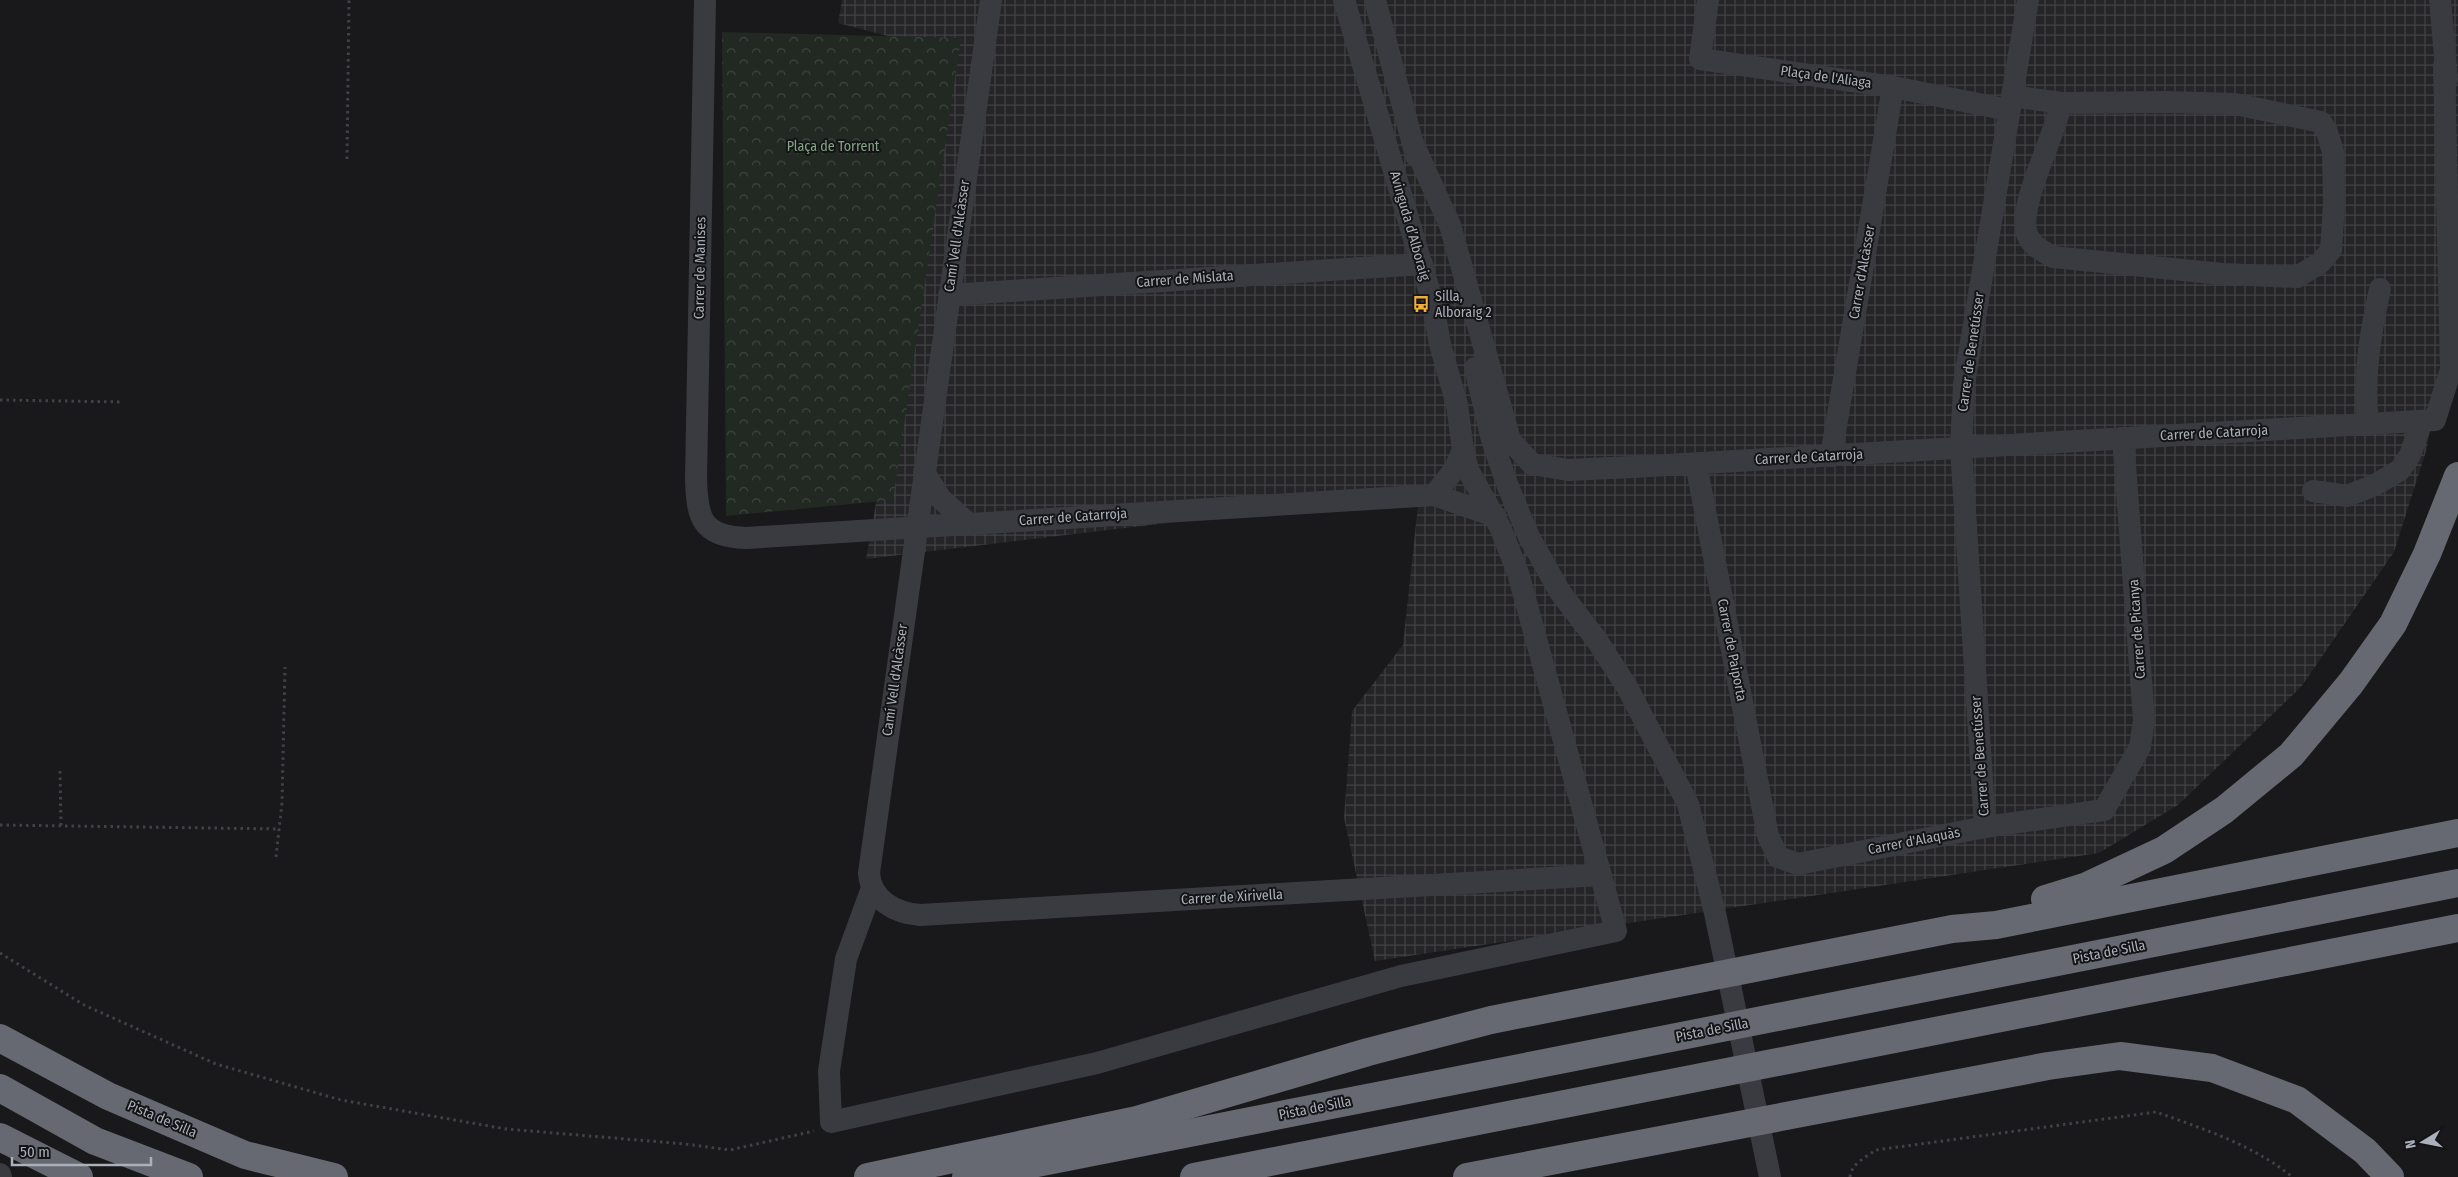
<svg xmlns="http://www.w3.org/2000/svg" width="2458" height="1177" font-family="'Fira Sans Condensed',sans-serif">
<style>
.industrial{fill:url(#industrial-grid)}
.park{fill:url(#park-crowns)}
.lines{fill:none;stroke-linecap:round;stroke-linejoin:round}
.path{stroke:#404247;stroke-width:3;stroke-dasharray:2.5 4;stroke-linecap:butt}
.minor{stroke:#3a3b40;stroke-width:22}
.highway{stroke:#666971;stroke-width:28}
.labels{text-anchor:middle;dominant-baseline:central;stroke-width:4;stroke-linejoin:round;paint-order:stroke}
.street-label{font-size:14px;fill:#abb0ba;stroke:#141416}
.park-label{font-size:14px;fill:#83a584;stroke:#141416}
.poi-label{font-size:14px;fill:#abb0ba;stroke:#141416;text-anchor:start}
</style>
<defs>
<pattern id="industrial-grid" width="8" height="8" patternUnits="userSpaceOnUse" patternTransform="scale(1.25)"><rect width="8" height="8" fill="#252528"/><path d="M0 4h8M4 0v8" fill="none" stroke="#424245"/></pattern>
<pattern id="park-crowns" width="20" height="18" patternUnits="userSpaceOnUse" patternTransform="scale(1.25)"><rect width="20" height="18" fill="#212922"/><path d="M2 6a3 3 0 1 1 6 0M12 15a3 3 0 1 1 6 0" fill="none" stroke="#3f4640"/></pattern>
</defs>
<rect width="100%" height="100%" fill="#19191b"/>
<polygon class="industrial" points="842,0 2458,0 2458,298 2445,336 2427,448 2394,552 2301,687 2178,805 2099,853 1375,961 1344,818 1352,711 1403,645 1418,505 1192,520 866,559 957,54 838,23"/>
<polygon class="park" points="722,32 961,38 893,500 726,516"/>
<g class="lines">
<g class="path">
<polyline points="347,159 349,0"/>
<polyline points="0,400 122,402"/>
<polyline points="60,771 61,826"/>
<polyline points="0,825 280,829"/>
<polyline points="276,857 282,803 285,667"/>
<polyline points="0,953 84,1005 216,1064 341,1100 506,1129 685,1144 730,1150 814,1131"/>
<path d="M1850 1177C1851 1164 1866 1157 1876 1150L2156 1112C2201 1128 2256 1146 2292 1177"/>
</g>
<g class="minor">
<path d="M705 0 696 478C697 518 701 536 746 538L1434 495 1495 516"/>
<path d="M991 0 869 873C871 900 895 913 920 915L1601 875"/>
<polyline points="1344,0 1436,314"/>
<polyline points="1375,0 1416,156"/>
<polyline points="1708,0 1700,59 1893,87 2009,110"/>
<polyline points="2440,0 2447,79"/>
<path d="M2012 96 2061 103C2056 135 2017 205 2027 234 2031 246 2043 251 2053 257L2223 274 2297 277 2320 263 2331 250 2334 204 2333 152 2327 132 2321 122 2235 104 2167 102 2061 103"/>
<polyline points="1412,141 1450,225 1510,440 1532,464 1568,470 1633,467 2435,420 2451,369 2444,65"/>
<polyline points="949,295 1422,264"/>
<polyline points="1475,368 1492,440 1507,484 1529,537 1560,592 1596,639 1627,687 1688,804 1715,913 1770,1177"/>
<path d="M2368 424C2363 376 2370 335 2380 289"/>
<polyline points="1831,456 1893,87"/>
<polyline points="1696,464 1768,836 1778,857 1798,864 1985,827 2104,810 2140,747 2144,720 2123,438"/>
<polyline points="924,472 941,499 969,524"/>
<polyline points="2313,491 2347,496 2375,485 2400,470 2410,455 2422,421"/>
<polyline points="1434,495 1454,470 1463,450"/>
<polyline points="1985,827 1961,448 1964,384 2028,0"/>
<polyline points="872,888 846,959 829,1071 831,1122 1097,1063 1401,976 1616,931 1518,573 1500,527 1468,470 1463,450 1457,405 1440,344 1432,300"/>
<polyline points="0,1174 1,1177"/>
</g>
<g class="highway">
<polyline points="2045,899 2087,886 2164,850 2224,810 2291,755 2351,683 2393,624 2427,554 2458,476"/>
<polyline points="0,1038 108,1096 245,1155 334,1177"/>
<polyline points="0,1088 95,1141 189,1177"/>
<polyline points="0,1137 79,1177"/>
<polyline points="868,1177 1137,1120 1368,1052 1491,1020 1952,929 1996,925 2458,833"/>
<polyline points="966,1177 2458,883"/>
<polyline points="1194,1177 2458,928"/>
<polyline points="1467,1177 2048,1066 2120,1056 2212,1068 2297,1100 2365,1151 2390,1177"/>
</g>
</g>
<defs>
<g id="bus-bare" transform="scale(1.35)"><path d="M-5-6H5V4H4V6H2V4H-2V6H-4V4H-5ZM-3.5-4V0h7V-4ZM-3.5 1.2v1.5H-2V1.2ZM2 1.2v1.5H3.5V1.2Z" fill="#f0af3c" stroke="#141416" stroke-width="2.5" paint-order="stroke"/></g>
</defs>
<g fill-rule="evenodd">
<use href="#bus-bare" x="1421" y="304"/>
</g>
<g class="labels">
<g class="street-label">
<text transform="translate(1826 77) rotate(8)">Plaça de l'Aliaga</text>
<text transform="translate(1410 226) rotate(74)">Avinguda d’Alboraig</text>
<text transform="translate(957 236) rotate(-82)">Camí Vell d'Alcàsser</text>
<text transform="translate(700 268) rotate(-89)">Carrer de Manises</text>
<text transform="translate(1862 272) rotate(-80)">Carrer d'Alcàsser</text>
<text transform="translate(1185 279) rotate(-4)">Carrer de Mislata</text>
<text transform="translate(1971 352) rotate(-82)">Carrer de Benetússer</text>
<text transform="translate(2214 433) rotate(-3)">Carrer de Catarroja</text>
<text transform="translate(1809 457) rotate(-3)">Carrer de Catarroja</text>
<text transform="translate(1073 517) rotate(-4)">Carrer de Catarroja</text>
<text transform="translate(2137 629) rotate(-94)">Carrer de Picanya</text>
<text transform="translate(1732 650) rotate(79)">Carrer de Paiporta</text>
<text transform="translate(895 680) rotate(-82)">Camí Vell d'Alcàsser</text>
<text transform="translate(1980 756) rotate(-94)">Carrer de Benetússer</text>
<text transform="translate(1914 841) rotate(-11)">Carrer d'Alaquàs</text>
<text transform="translate(1232 897) rotate(-3)">Carrer de Xirivella</text>
<text transform="translate(2109 952) rotate(-11)">Pista de Silla</text>
<text transform="translate(1712 1030) rotate(-11)">Pista de Silla</text>
<text transform="translate(1315 1108) rotate(-11)">Pista de Silla</text>
<text transform="translate(162 1119) rotate(23)">Pista de Silla</text>
</g>
<g class="park-label">
<text x="833" y="146">Plaça de Torrent</text>
</g>
<g class="poi-label">
<text x="1435" y="296">Silla,<tspan x="1435" dy="16">Alboraig 2</tspan></text>
</g>
</g>
<g transform="translate(2423 1142) rotate(260)" stroke="#141416" stroke-width="4" paint-order="stroke">
<path d="M0-4L9 19L0 12L-9 19Z" fill="#abb0ba"/>
<text y="-8" font-size="14" font-weight="bold" text-anchor="middle" fill="#abb0ba">N</text>
</g>
<path d="M12 1157v8h139v-8" fill="none" stroke="#abb0ba" stroke-width="2.5"/>
<text x="20" y="1157" font-size="15" fill="#abb0ba" stroke="#141416" stroke-width="4" paint-order="stroke">50 m</text>
</svg>
